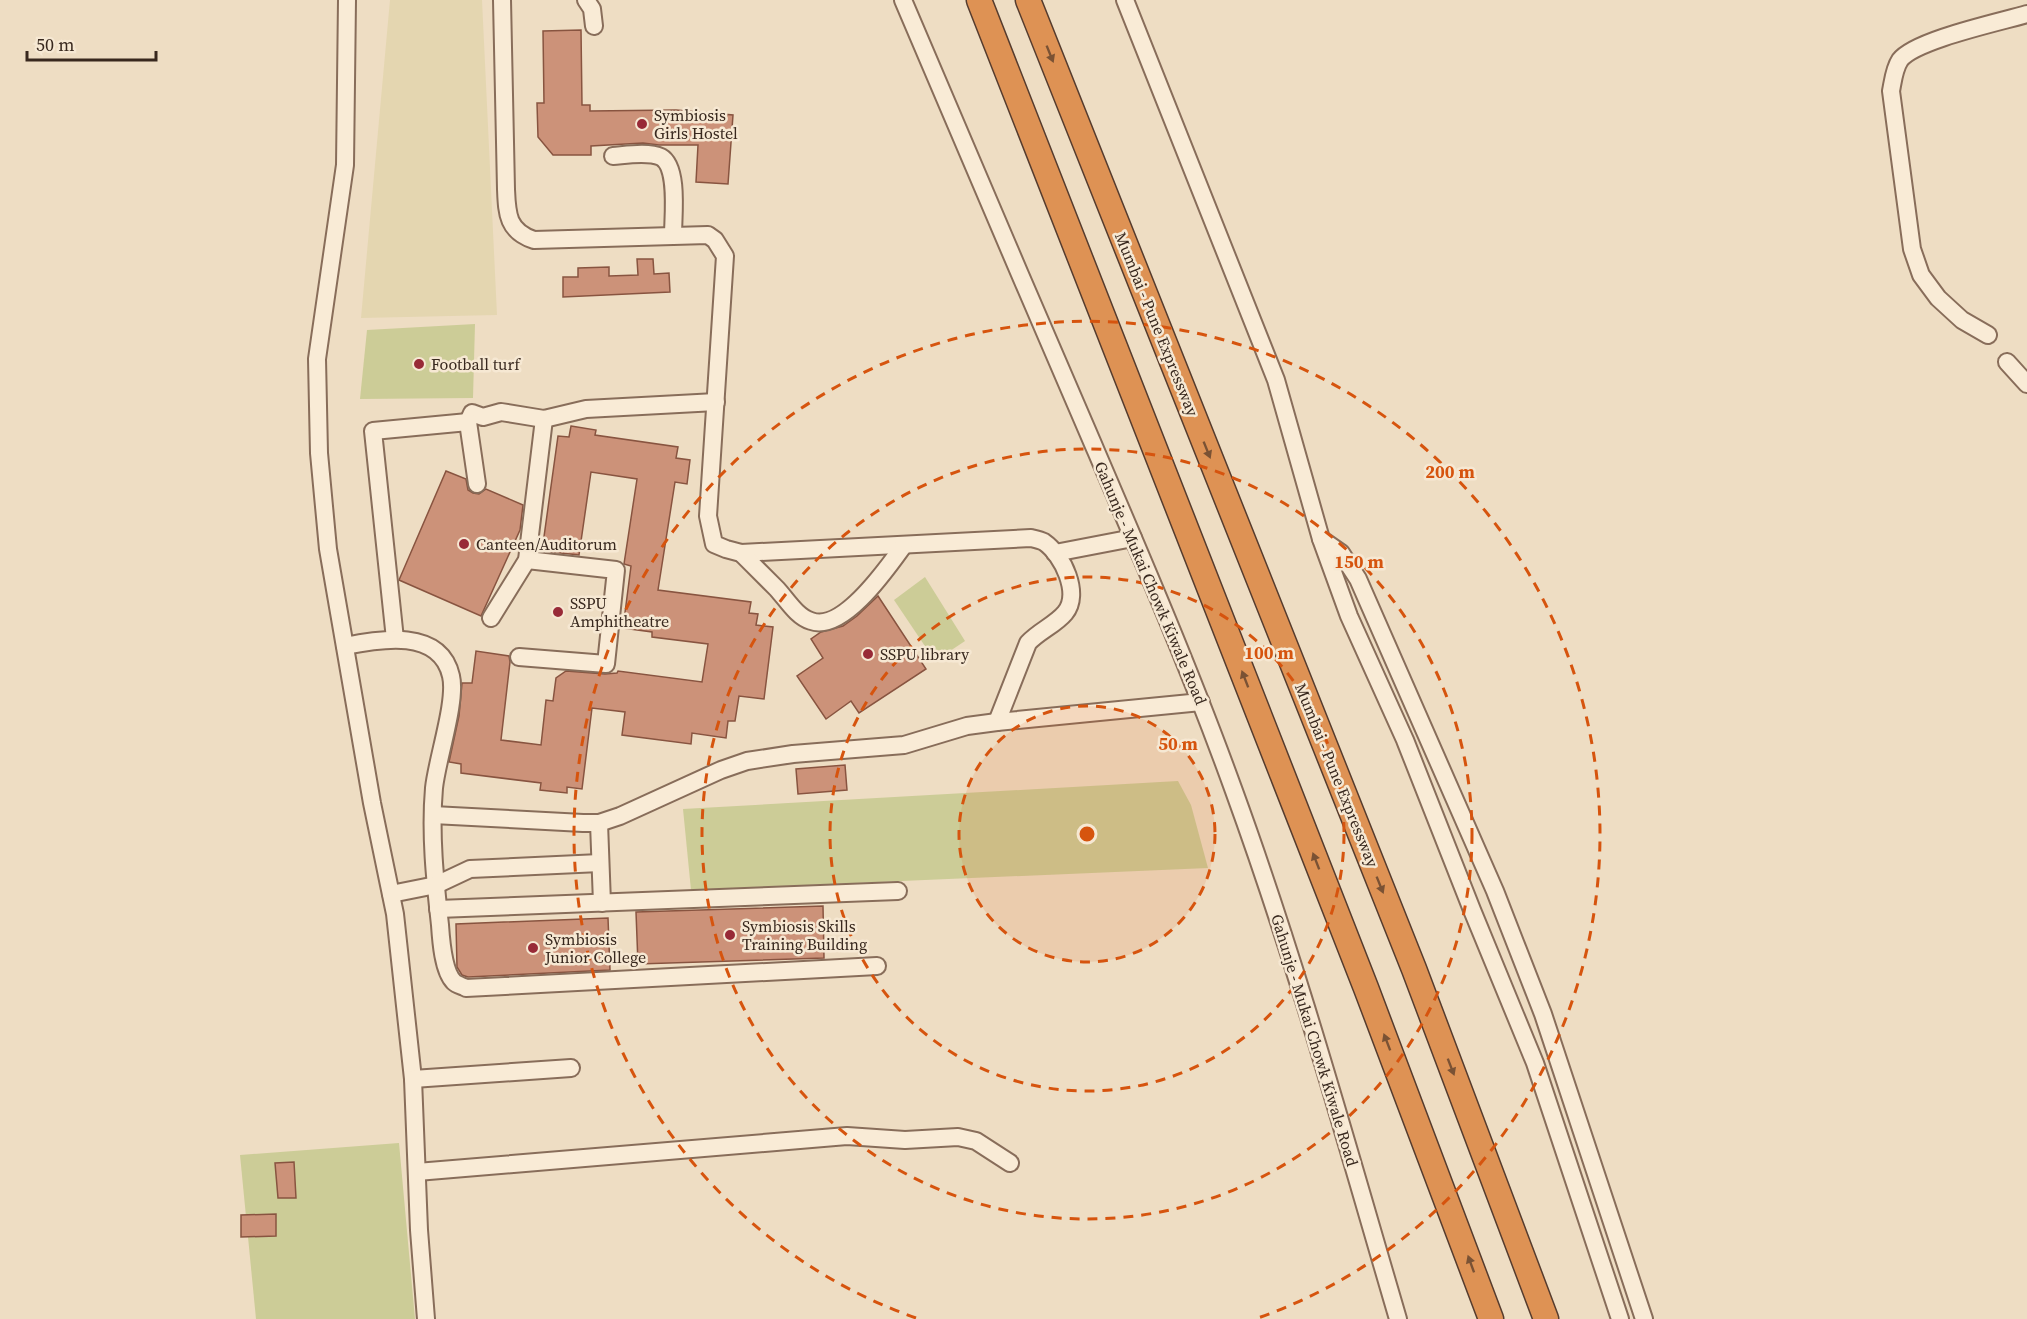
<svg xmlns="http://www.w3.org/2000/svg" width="2027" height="1319" font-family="'Source Serif 4',serif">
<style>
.farmland{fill:#e4d6b0}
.green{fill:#cccc97}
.building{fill:#cc9279;stroke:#885440;stroke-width:1.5}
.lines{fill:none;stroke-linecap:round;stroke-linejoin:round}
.minor-casing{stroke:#886d5a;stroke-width:20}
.highway-casing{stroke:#563c2e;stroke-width:27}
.minor{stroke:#f9ebd6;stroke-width:16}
.highway{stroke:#de9254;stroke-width:24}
.oneway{fill:#7a5234}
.ring{fill:none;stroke:#d6540e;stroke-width:3;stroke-dasharray:10 8}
.poi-dot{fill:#982a37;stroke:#f6e8d3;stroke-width:2}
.labels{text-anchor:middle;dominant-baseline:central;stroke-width:5;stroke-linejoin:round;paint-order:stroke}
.poi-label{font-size:16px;fill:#38281e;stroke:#f6e8d3;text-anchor:start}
.street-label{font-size:16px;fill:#38281e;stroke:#f6e8d3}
.centre{fill:#d6540e;stroke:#f6e8d3;stroke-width:3}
.ring-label{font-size:18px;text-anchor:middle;font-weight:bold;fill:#d6540e;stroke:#f6e8d3;stroke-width:5;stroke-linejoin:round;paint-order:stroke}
</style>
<rect width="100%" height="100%" fill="#eeddc3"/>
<polygon class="farmland" points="390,0 482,0 497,315 361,318"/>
<g class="green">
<polygon points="475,324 473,398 360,399 367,330"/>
<polygon points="925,577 965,641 935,661 894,600"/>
<polygon points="1178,781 1191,805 1208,868 691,890 683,809"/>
<polygon points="399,1143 415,1319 256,1319 240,1155"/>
</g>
<g class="building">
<polygon points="581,30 582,105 590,105 590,111 676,110 733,115 728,184 696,182 698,145 659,145 643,143 591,146 591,155 553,155 538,137 537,103 544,103 543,31"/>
<polygon points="637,259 653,259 654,274 669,273 670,292 563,297 563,277 578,277 578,268 609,267 609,276 638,275"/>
<polygon points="571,426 596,430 595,435 678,447 676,458 690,460 687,484 675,482 658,590 751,602 749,613 758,614 756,625 773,627 764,699 739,696 735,721 728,721 726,738 692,733 691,744 622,735 625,712 592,708 582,789 567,787 567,793 540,790 541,783 461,773 461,764 449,762 459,716 462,683 472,683 476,651 509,656 510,662 501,740 541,745 546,700 553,701 556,678 566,671 605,674 617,673 618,671 702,682 708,644 652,637 652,632 623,628 631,566 624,564 637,479 591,472 579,555 542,551 558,436 569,437"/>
<polygon points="446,471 466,479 468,490 473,493 479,494 486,489 523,505 520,530 481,616 399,580"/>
<polygon points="878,596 926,669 859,713 851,701 826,719 797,676 823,658 811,639 821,632 843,626 857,616"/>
<polygon points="845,765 847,790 798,794 796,769"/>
<polygon points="823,906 824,958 638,964 636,912"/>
<polygon points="608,918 610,970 468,977 462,975 457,967 456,924"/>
<polygon points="294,1162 296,1198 278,1198 275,1163"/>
<polygon points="276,1214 276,1236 241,1237 241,1215"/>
</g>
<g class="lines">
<g class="minor-casing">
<g id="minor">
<polyline points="347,0 345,165 317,359 319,453 328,549 372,803 395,914 413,1079 419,1230 426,1319"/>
<path d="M502 0 506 189C507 213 507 231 534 240L708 235 715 240 725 256 708 516 714 544 726 549 741 553 1031 538C1035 539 1040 540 1044 542 1063 555 1081 594 1065 613 1055 625 1039 631 1028 643L997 722"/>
<polyline points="586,0 592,9 594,26"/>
<path d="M903 0C964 143 1025 287 1087 430 1138 549 1190 669 1234 791 1297 964 1346 1142 1398 1319"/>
<polyline points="1125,0 1276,380 1321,539 1349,616 1405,740 1472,910 1535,1063 1620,1319"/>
<path d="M613 156C626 155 648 151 661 157 679 167 673 217 673 235"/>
<path d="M1988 335 1962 320 1938 298 1921 275 1912 249 1891 91C1893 81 1894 69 1900 60 1915 40 2000 22 2027 14"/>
<polyline points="2007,362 2027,384"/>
<polyline points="477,484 468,422 472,413 483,417 501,412 544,419 586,409 716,402"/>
<polyline points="1321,539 1341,553 1358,579 1495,891 1543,1014 1644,1319"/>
<path d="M741 553C753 565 765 577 777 589 787 600 797 617 811 621 843 633 888 567 904 545"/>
<polyline points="1055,553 1133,538"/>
<polyline points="491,618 527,560 544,419"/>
<polyline points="395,639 373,431 468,422"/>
<path d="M345 646C380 639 440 628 451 676 457 701 437 759 434 788 430 834 435 880 440 925 441 940 443 971 454 982 457 985 463 986 466 988L877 966"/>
<polyline points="519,657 606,664 616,570 527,560"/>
<polyline points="433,815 583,823 599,823 620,816 721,770 747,761 793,754 904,745 967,726 997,722 1201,702"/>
<polyline points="599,823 602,903"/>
<polyline points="391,894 436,885 470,869 600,863"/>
<polyline points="438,909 898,891"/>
<polyline points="413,1079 571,1068"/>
<polyline points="417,1172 847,1136 905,1140 958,1137 976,1141 1010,1163"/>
</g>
</g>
<g class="highway-casing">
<g id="highway">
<polyline points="979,0 1366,988 1491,1319"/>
<polyline points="1028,0 1414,969 1546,1319"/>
</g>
</g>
<use href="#minor" class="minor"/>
<use href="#highway" class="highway"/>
</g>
<defs><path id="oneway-solid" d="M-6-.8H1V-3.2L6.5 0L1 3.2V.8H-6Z" transform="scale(1.5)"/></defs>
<g class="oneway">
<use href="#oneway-solid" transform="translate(1050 54) rotate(68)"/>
<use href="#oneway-solid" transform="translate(1207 450) rotate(68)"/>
<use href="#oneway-solid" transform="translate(1245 679) rotate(-111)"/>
<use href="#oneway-solid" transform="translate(1316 861) rotate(-111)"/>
<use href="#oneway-solid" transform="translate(1380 885) rotate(68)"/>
<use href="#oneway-solid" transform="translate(1387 1042) rotate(-111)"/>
<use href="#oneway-solid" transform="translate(1451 1067) rotate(69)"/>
<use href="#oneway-solid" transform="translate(1471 1264) rotate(-110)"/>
</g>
<circle cx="1087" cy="834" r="128" fill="#d6540e" fill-opacity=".12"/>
<g class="ring">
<circle cx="1087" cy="834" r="128"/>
<circle cx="1087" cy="834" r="257"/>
<circle cx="1087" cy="834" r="385"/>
<path d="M916 1318A513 513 0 1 1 1258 1318"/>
</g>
<g class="poi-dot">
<circle cx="642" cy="124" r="6"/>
<circle cx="419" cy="364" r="6"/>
<circle cx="464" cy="544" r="6"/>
<circle cx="558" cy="612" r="6"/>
<circle cx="868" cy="654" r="6"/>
<circle cx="730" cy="935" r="6"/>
<circle cx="533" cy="948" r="6"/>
</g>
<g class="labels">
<g class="poi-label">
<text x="654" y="115">Symbiosis<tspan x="654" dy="18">Girls Hostel</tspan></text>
<text x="431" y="364">Football turf</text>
<text x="476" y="544">Canteen/Auditorum</text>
<text x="570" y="603">SSPU<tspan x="570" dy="18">Amphitheatre</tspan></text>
<text x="880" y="654">SSPU library</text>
<text x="742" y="926">Symbiosis Skills<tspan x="742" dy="18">Training Building</tspan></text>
<text x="545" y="939">Symbiosis<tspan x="545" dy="18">Junior College</tspan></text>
</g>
<g class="street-label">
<text transform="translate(1157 324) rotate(68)">Mumbai - Pune Expressway</text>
<text transform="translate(1151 583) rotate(67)">Gahunje - Mukai Chowk Kiwale Road</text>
<text transform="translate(1337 775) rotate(68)">Mumbai - Pune Expressway</text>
<text transform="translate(1315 1040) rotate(73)">Gahunje - Mukai Chowk Kiwale Road</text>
</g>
</g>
<circle cx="1087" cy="834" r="9" class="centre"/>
<g class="ring-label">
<text x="1450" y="478">200 m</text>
<text x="1359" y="568">150 m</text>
<text x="1269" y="659">100 m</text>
<text x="1178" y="750">50 m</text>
</g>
<path d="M27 51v9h129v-9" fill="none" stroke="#38281e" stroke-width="3"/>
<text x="36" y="51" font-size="18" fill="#38281e" stroke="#f6e8d3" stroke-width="4.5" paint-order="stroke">50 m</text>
</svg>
